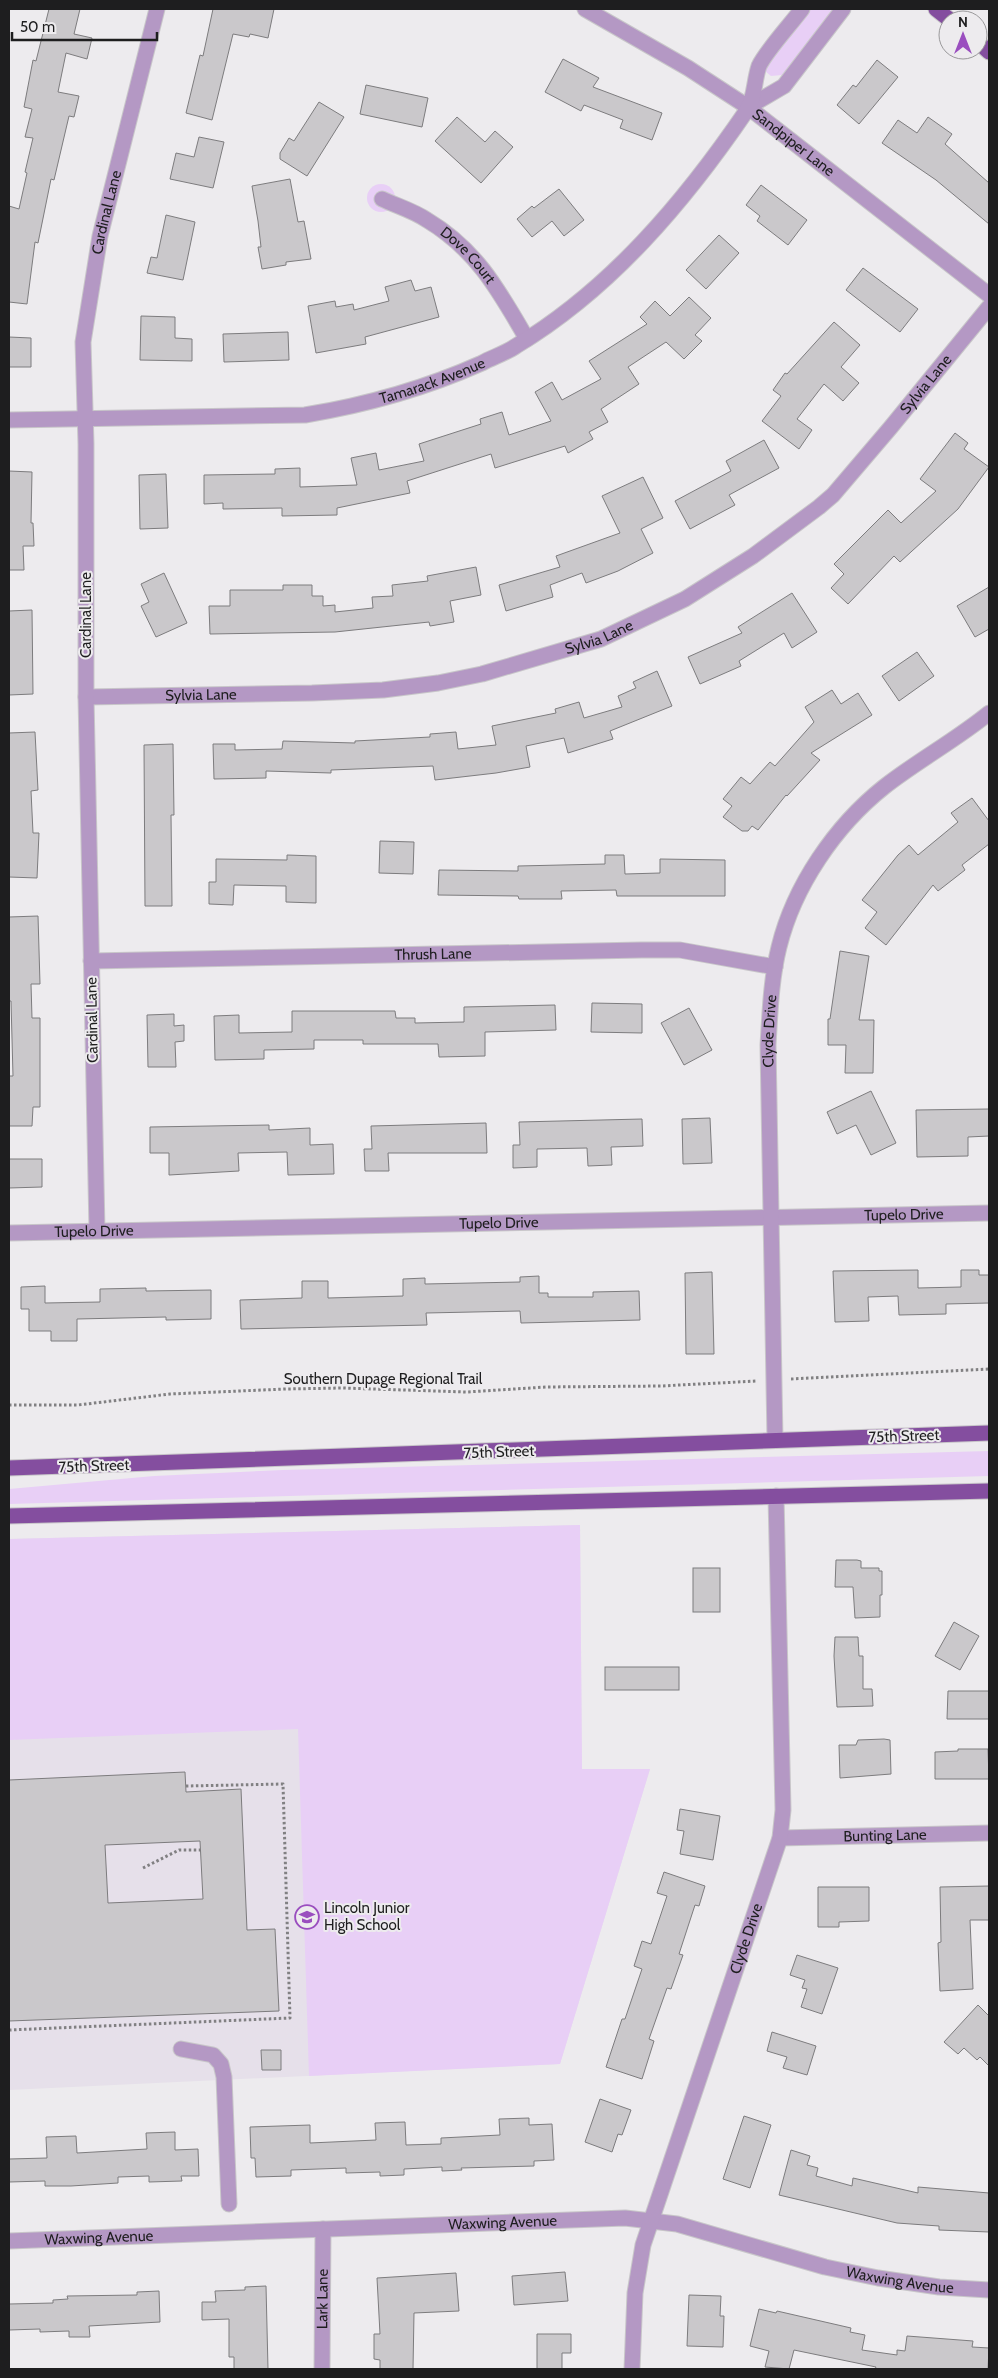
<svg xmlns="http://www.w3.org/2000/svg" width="998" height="2378" font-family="Cabin,sans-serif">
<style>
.built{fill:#e6e0ea}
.green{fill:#e8cff6}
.building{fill:#cac8cb;stroke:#7d7c7e;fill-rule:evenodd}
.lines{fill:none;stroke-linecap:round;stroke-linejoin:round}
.minor-casing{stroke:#c8c6c9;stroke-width:17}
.major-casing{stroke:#c8c6c9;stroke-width:17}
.path{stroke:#818082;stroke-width:3;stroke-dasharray:2.5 2.5;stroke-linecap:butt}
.minor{stroke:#b498c4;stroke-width:15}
.major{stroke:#844e9f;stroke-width:15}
.labels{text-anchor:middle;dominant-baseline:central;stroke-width:4;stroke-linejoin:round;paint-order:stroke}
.street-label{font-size:15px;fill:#1e1e1f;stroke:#edebee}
.poi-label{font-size:15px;fill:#1e1e1f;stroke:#edebee;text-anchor:start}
</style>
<rect width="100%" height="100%" fill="#edebee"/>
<polygon class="built" points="580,1525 582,1769 650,1769 560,2064 9,2090 9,1539"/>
<g class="green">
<polygon points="809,9 833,9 782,75 771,76 765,71 767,62"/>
<circle cx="381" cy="198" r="14"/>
<polygon points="989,1451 989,1476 9,1504 9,1489 154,1476 283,1470"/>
<polygon points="580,1525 582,1769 650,1769 560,2064 309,2076 298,1729 9,1740 9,1539"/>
</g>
<g class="building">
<polygon points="49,9 80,9 74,34 92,38 87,59 66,53 58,92 79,96 74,117 69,116 54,180 51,179 38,243 35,242 27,304 9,302 9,206 19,209 27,173 25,172 33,138 25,137 32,109 24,107 33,60 36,61"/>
<polygon points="213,9 274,9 268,38 250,34 249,37 233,34 212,120 186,113 200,55 203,56"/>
<polygon points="563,59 599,78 593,87 662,113 652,140 620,128 623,120 584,105 581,111 545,92"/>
<polygon points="877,60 898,77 859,124 837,105 853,85 856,87"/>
<polygon points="366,85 428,98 422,127 360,114"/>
<polygon points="319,102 344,117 307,176 280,159 280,153 289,138 294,141"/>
<polygon points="457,117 485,142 495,131 513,147 481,183 435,141"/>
<polygon points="928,117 952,134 945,144 989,183 989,224 936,180 882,143 898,120 917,133"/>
<polygon points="199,137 224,142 213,188 170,179 176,153 194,157"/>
<polygon points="290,179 298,222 304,221 311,259 286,262 286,265 262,269 258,247 261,247 258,221 252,186"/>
<polygon points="761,185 807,220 788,245 757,221 760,216 746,205"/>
<polygon points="559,189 584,220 564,236 552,221 532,237 517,219 532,206 534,208"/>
<polygon points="166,215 195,222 183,280 147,273 151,257 157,258"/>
<polygon points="719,235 739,253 706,289 686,270"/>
<polygon points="863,268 918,309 900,332 846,290"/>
<polygon points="411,280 415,291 431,287 439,317 365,337 366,344 316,353 308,306 335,301 336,307 353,304 354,310 389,301 385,287"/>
<polygon points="689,297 711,318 695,335 702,341 684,359 666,342 628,367 639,384 601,409 608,422 589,432 593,439 568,453 565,446 495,468 491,454 407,481 410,493 337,508 337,515 282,516 282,508 223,509 223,503 204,504 204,475 275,474 275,469 300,468 300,487 357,485 351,458 376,453 379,470 424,461 419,444 481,424 480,419 502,412 509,435 551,421 535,392 552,382 562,400 601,379 589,361 647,324 640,317 655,301 670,316"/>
<polygon points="141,316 175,317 175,338 192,339 192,361 140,360"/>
<polygon points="834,322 860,345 841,367 859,383 843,401 824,384 797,419 812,430 799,449 762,421 781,396 773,390 785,373 787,374"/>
<polygon points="288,332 289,360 224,362 223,334"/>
<polygon points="9,337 31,338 31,367 9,367"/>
<polygon points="955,433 968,443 964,449 989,467 958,509 900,562 894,556 848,604 831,588 844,574 834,564 888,510 901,523 936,491 920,479"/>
<polygon points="764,440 779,468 729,495 735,505 690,529 675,501 731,471 726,461"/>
<polygon points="9,471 32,472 31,523 33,523 34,546 23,546 24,570 9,570"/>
<polygon points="166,474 168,528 140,529 139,475"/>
<polygon points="643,477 663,518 641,529 653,553 618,571 586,583 582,573 550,585 553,597 506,611 499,585 560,567 556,556 620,533 602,496"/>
<polygon points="476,567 481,595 450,601 454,622 430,626 429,622 335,632 210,634 209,606 230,606 230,590 283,590 283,585 312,585 312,596 323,596 323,606 335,605 335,612 373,608 372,597 393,596 392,585 428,581 427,576"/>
<polygon points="164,573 187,623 156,637 141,606 149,602 141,584"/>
<polygon points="989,587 989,629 975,637 957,606"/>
<polygon points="792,593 817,632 792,648 784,633 739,661 741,666 700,684 688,657 742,633 738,627"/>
<polygon points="32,610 33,694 9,695 9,611"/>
<polygon points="917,652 934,676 899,701 882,676"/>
<polygon points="657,671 672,706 610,731 613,739 568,753 564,738 526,746 530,767 496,773 435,780 433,766 331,770 331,773 266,771 266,778 214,779 213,744 235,744 235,750 282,749 283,741 355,743 355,741 430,737 430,734 456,732 458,749 496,745 492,726 556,713 555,709 579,702 584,718 622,707 618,696 636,688 633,682"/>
<polygon points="832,690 841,704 858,693 872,715 811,753 820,760 787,796 786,795 758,830 752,826 748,831 742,831 723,817 732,806 723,799 741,777 750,784 770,762 775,766 814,722 805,707"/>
<polygon points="35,732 38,790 31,791 33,833 39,833 37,878 9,877 9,733"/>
<polygon points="173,744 174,815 171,815 172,906 145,906 144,745"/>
<polygon points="972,798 989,821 989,844 962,865 965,870 938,891 933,885 886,945 865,928 877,912 862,900 898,855 909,845 918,855 958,822 951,813"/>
<polygon points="380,841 414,842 413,874 379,873"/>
<polygon points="287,855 316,856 316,903 286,902 286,886 234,885 233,905 209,904 209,882 216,882 216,859 287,860"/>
<polygon points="605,855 624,855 625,874 660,873 660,859 725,860 725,896 617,896 616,890 561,891 562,899 519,899 518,896 438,895 439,870 518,871 518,866 605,864"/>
<polygon points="38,916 40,984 31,984 32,1018 40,1018 40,1107 33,1107 32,1126 9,1126 9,1076 13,1076 11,1001 9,1001 9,917"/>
<polygon points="840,951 869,956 859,1020 874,1020 873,1073 845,1073 846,1045 828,1045 828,1019 830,1019"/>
<polygon points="592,1003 642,1004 642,1033 591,1032"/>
<polygon points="555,1005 556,1030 485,1032 485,1056 439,1057 438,1044 363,1044 363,1040 314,1040 314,1049 264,1050 264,1059 215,1060 214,1016 239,1015 239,1033 292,1032 292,1011 395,1011 396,1018 415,1018 415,1023 464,1022 464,1007"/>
<polygon points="689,1008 712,1050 684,1065 661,1023"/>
<polygon points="174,1014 174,1026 184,1025 184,1041 175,1042 176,1067 148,1067 147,1015"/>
<polygon points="871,1091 896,1143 871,1155 856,1125 837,1134 827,1112"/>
<polygon points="989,1109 989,1136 968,1137 968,1156 917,1157 916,1110"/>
<polygon points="710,1118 712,1163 683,1164 682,1119"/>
<polygon points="642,1119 643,1146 611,1147 612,1165 588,1166 587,1148 537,1149 537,1167 513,1168 513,1145 520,1145 519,1122"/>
<polygon points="486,1123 487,1153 388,1153 389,1171 365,1171 364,1149 372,1149 371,1126"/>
<polygon points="269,1125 269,1130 310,1128 310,1145 333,1144 334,1174 288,1175 287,1152 238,1153 239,1171 169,1175 169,1153 150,1153 150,1127"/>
<polygon points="9,1159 42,1159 42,1187 9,1188"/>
<polygon points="918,1270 918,1288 961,1287 961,1270 979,1270 979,1275 989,1275 989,1303 946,1304 946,1314 899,1315 898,1296 868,1297 869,1321 835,1322 833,1271"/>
<polygon points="712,1272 714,1354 686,1354 685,1273"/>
<polygon points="539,1276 539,1293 548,1293 548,1297 593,1297 593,1292 639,1291 640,1320 521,1323 520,1311 426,1313 427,1325 241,1329 240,1300 302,1298 302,1281 328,1281 328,1298 403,1296 403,1279 425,1278 425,1284 520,1282 520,1277"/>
<polygon points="45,1286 45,1303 100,1302 100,1289 146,1288 146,1291 211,1290 211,1319 166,1320 166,1317 77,1319 77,1341 51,1341 51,1331 29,1331 29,1309 21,1309 21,1287"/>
<polygon points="836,1560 857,1560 861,1561 861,1568 879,1568 879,1571 882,1571 882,1595 880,1595 880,1617 855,1618 853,1587 835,1587"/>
<rect x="693" y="1568" width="27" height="44"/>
<polygon points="954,1622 979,1636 960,1670 935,1656"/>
<polygon points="835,1637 858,1637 859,1656 863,1656 863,1689 872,1689 873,1706 837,1707 834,1656"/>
<rect x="605" y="1667" width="74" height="23"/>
<polygon points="948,1691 989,1691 989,1719 947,1719"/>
<polygon points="884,1739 890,1740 891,1774 840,1778 839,1745 856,1745 858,1740"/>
<polygon points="958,1749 988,1749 989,1779 935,1779 935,1752 958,1751"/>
<path d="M185 1772 186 1792 241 1789 247 1930 275 1929 279 2011 9 2021V1780ZM200 1841 203 1899 108 1903 105 1845Z"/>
<polygon points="680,1809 720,1816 713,1860 680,1854 684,1831 677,1830"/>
<polygon points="664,1872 705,1886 699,1906 695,1905 679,1954 683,1955 671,1989 667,1988 649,2039 654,2041 642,2079 606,2067 622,2019 625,2019 642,1969 634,1966 642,1941 651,1944 667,1896 657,1893"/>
<polygon points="989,1886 989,1920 970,1920 973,1989 940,1991 938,1943 941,1942 940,1887"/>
<polygon points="818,1887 869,1887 869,1921 839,1922 839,1927 818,1927"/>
<polygon points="797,1955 838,1968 822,2014 801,2007 807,1989 802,1988 805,1980 790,1975"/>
<polygon points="978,2005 989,2016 989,2066 980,2057 977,2060 964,2048 958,2054 944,2042"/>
<polygon points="772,2032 816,2046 807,2075 783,2068 787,2057 767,2051"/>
<polygon points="261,2050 281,2050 281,2070 262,2070"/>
<polygon points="600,2099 631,2110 622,2135 618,2134 612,2152 585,2142"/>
<polygon points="744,2116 771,2125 750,2188 723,2179"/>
<polygon points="529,2118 529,2125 552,2124 554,2160 534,2161 534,2166 461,2168 462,2170 442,2171 442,2167 404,2169 404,2175 380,2176 380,2172 346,2173 346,2168 291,2170 291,2176 256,2177 255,2158 251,2158 250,2127 310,2125 310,2143 376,2140 375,2123 405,2122 406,2145 441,2144 441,2138 500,2135 499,2119"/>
<polygon points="175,2132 175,2150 198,2149 199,2176 181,2176 182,2181 149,2182 149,2176 118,2177 118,2183 71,2186 45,2186 45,2181 9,2182 9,2159 47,2158 46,2137 76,2136 77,2153 147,2149 146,2133"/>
<polygon points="791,2150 810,2156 807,2165 818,2168 816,2176 852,2186 853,2178 918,2193 918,2187 989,2193 989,2232 939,2230 939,2226 897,2223 779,2195"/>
<polygon points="565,2272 568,2301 514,2305 512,2276"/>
<polygon points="456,2273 459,2311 414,2313 413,2369 380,2369 380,2360 374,2359 374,2334 380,2334 377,2278"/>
<polygon points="266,2286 268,2369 234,2369 234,2357 229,2357 229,2319 202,2320 202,2302 216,2302 215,2291 245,2290 245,2287"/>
<polygon points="159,2291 160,2322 89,2326 90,2337 69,2337 69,2331 40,2332 40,2329 9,2330 9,2304 53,2303 53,2300 68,2299 67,2296 137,2295 137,2292"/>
<polygon points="689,2295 721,2296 720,2316 724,2316 723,2347 687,2346"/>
<polygon points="759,2309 776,2313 777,2311 851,2328 850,2332 865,2335 862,2350 897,2355 897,2350 905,2351 907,2336 973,2341 972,2347 989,2348 988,2369 875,2369 876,2367 794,2350 789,2369 765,2367 769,2351 750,2346"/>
<polygon points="537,2334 571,2334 571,2353 562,2353 562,2369 537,2369"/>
</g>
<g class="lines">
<g class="minor-casing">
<g id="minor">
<path id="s1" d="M585 9 688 68 748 107 989 295"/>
<polyline points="748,107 784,86 843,9"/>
<path id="s2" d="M382 199C397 206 414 211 427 220 477 250 499 291 527 339"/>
<path id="s3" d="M9 420 305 415C366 405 426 388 482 363 493 357 506 353 516 346 611 289 685 201 747 110 755 98 754 80 759 66 766 51 791 24 802 9"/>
<path id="s4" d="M86 697 312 693 383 690 438 683 482 674 601 639 685 599 753 556 819 507 833 495 891 427 989 307"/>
<path id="s5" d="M91 961 641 950H680L775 967"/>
<path id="s6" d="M97 1230 86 697V444L83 342 100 236 157 9"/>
<path id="s7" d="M9 1233 989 1213"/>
<path id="s8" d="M775 1440 768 1045C770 1013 771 979 779 947 794 886 835 826 884 787 917 761 956 740 989 713"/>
<path id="s9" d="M780 1838 989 1833"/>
<polyline points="181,2049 213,2055 221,2064 224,2077 229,2204"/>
<path id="s10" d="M9 2241 625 2218 677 2224 825 2267 878 2278 939 2287 989 2290"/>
<path id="s11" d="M322 2369 323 2229"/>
<path id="s12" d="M632 2369 635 2293 643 2245 780 1838 783 1810 776 1496"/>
</g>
</g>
<g class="major-casing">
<g id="major">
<polyline points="936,9 950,20"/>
<polyline points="978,42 989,52"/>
<polyline points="9,1468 989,1433"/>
<polyline points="9,1516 989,1491"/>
</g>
</g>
<g class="path">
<polyline points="791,1379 989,1369"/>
<polyline points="9,1405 78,1405 170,1394 286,1389 342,1388 467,1392 546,1387 661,1386 757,1381"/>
<polyline points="143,1868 179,1850 200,1850"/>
<polyline points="9,2030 290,2018 283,1784 186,1786"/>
</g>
<use href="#minor" class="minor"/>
<use href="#major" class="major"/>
</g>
<defs>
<g id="school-ring" transform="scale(1.25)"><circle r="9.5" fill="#edebee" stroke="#9a4ebf" stroke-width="1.5"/><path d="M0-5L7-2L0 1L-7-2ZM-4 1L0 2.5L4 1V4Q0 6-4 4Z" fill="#9a4ebf"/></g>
</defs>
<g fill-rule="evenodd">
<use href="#school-ring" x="307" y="1917"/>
</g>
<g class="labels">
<g class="street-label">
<text stroke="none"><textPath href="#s1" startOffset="248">Sandpiper Lane</textPath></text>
<text stroke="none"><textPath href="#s6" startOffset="1020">Cardinal Lane</textPath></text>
<text stroke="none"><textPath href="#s2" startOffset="104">Dove Court</textPath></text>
<text stroke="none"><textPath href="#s3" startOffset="428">Tamarack Avenue</textPath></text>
<text stroke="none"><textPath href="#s4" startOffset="940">Sylvia Lane</textPath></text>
<text transform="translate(86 615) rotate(-90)">Cardinal Lane</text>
<text stroke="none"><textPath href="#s4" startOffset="520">Sylvia Lane</textPath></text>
<text stroke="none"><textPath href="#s4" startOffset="115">Sylvia Lane</textPath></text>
<text stroke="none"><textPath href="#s5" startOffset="342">Thrush Lane</textPath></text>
<text transform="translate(92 1020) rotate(-91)">Cardinal Lane</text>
<text stroke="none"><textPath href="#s8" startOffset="409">Clyde Drive</textPath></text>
<text stroke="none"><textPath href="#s7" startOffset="895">Tupelo Drive</textPath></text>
<text stroke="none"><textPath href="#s7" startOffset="490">Tupelo Drive</textPath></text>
<text stroke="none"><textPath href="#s7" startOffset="85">Tupelo Drive</textPath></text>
<text x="383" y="1379">Southern Dupage Regional Trail</text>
<text transform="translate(904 1436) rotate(-2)">75th Street</text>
<text transform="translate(499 1452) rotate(-2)">75th Street</text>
<text transform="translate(94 1466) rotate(-2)">75th Street</text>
<text stroke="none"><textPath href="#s9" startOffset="105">Bunting Lane</textPath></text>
<text stroke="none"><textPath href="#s12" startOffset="448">Clyde Drive</textPath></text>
<text stroke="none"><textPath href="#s10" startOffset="494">Waxwing Avenue</textPath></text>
<text stroke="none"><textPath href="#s10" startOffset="90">Waxwing Avenue</textPath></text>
<text stroke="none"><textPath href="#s10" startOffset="899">Waxwing Avenue</textPath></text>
<text stroke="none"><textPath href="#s11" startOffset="70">Lark Lane</textPath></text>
</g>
<g class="poi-label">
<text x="324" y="1908">Lincoln Junior<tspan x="324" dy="17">High School</tspan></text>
</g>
</g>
<rect width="998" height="2378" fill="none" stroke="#1e1e1f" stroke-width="20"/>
<g transform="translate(963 35)"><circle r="24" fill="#edebee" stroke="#9a999b"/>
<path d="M0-4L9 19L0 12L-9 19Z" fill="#9a4ebf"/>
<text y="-8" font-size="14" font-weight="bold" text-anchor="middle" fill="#1e1e1f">N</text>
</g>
<path d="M12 32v8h145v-8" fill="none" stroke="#1e1e1f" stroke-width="2.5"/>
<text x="20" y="32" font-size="15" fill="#1e1e1f" stroke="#edebee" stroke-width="4" paint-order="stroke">50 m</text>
</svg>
